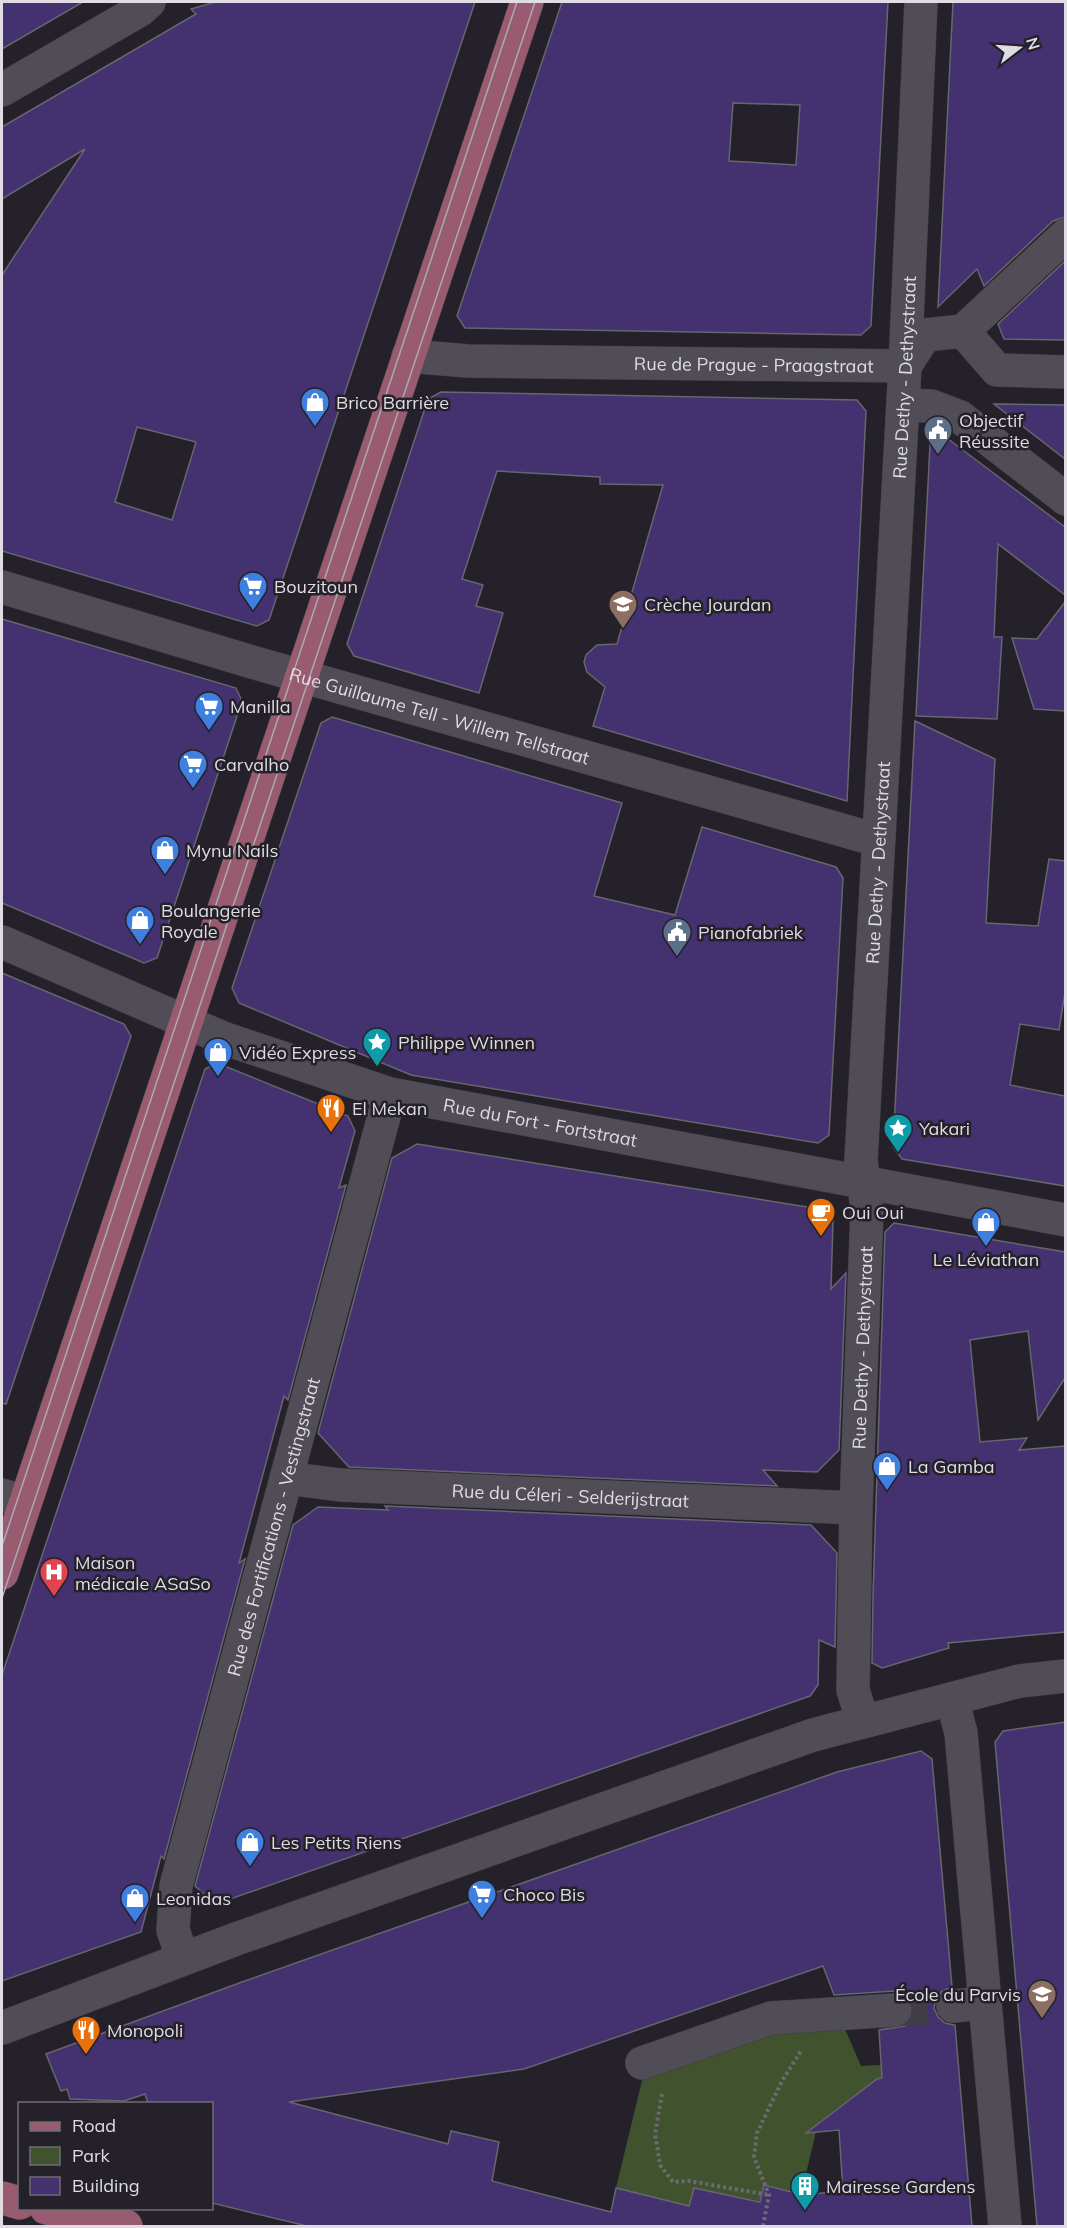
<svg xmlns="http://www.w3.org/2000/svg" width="1067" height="2228" font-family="Mulish,sans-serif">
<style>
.green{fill:#41532e}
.building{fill:#43326f;stroke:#676570;stroke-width:1.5;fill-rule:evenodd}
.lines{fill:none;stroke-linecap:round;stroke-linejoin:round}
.minor-tunnel{stroke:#413d46;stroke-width:33;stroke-dasharray:33 16;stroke-linecap:butt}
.minor-casing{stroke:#403d44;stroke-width:34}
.major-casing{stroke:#403d44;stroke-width:34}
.path{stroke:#6c6970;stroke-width:4;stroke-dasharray:3 3;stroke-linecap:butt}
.minor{stroke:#514d57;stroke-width:33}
.major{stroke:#985b6f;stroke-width:33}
.tram{stroke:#acaab1;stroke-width:1.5}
.labels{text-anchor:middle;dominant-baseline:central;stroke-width:5;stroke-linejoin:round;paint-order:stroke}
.street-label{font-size:18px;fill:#dfdde3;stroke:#25212a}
.poi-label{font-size:18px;fill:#dfdde3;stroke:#25212a;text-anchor:start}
</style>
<rect width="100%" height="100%" fill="#25212a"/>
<polygon class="green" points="842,2022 861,2066 899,2064 900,2077 877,2079 818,2123 801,2195 764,2185 760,2201 694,2188 689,2206 616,2188 644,2072 773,2027"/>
<g class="building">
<polygon points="2,2 83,2 2,49"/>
<path d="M215 2H475L269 620 257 626 2 551V275L85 149 2 199V127L196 14 191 9ZM137 427 196 442 172 520 115 502Z"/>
<path d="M562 2H888L871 326 861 335 465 328 457 316ZM733 103 800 105 796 165 729 161Z"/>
<polygon points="953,2 1065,2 1065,217 1053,221 984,286 977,269 938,307"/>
<polygon points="1065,261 1065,340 1004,339 998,324"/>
<polygon points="441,392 857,400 866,411 847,801 593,726 605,687 587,672 584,662 586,655 597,645 617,644 663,485 600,484 600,477 497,471 462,579 483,585 476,606 503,613 479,693 354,656 347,644 428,399"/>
<polygon points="994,404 1065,405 1065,459"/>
<polygon points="931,426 1065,527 1065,595 998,544 994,637 1002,637 997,719 916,716"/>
<polygon points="1065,602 1065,711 1034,709 1012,638 1037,639"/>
<polygon points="2,619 236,688 242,701 157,958 144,963 2,903"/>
<polygon points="332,717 622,803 594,896 675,915 702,827 836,867 843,878 829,1135 818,1143 411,1075 239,1003 232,988 321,723"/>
<polygon points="915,721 995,759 986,923 1038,926 1049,859 1065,861 1065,992 1059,1030 1020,1024 1010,1085 1065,1096 1065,1186 902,1159 893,1147"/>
<polygon points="2,973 124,1024 131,1036 6,1404 2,1403"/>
<polygon points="217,1063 348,1116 355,1131 339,1188 346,1185 288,1400 284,1396 239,1563 245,1559 164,1859 161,1856 141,1932 2,1981 2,1675 205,1069"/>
<polygon points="417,1144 826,1210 833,1220 831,1289 846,1273 839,1450 817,1472 763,1470 777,1486 349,1467 318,1433 392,1158"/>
<polygon points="894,1223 1065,1252 1065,1378 1038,1420 1028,1331 970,1340 980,1442 1027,1438 1019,1450 1065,1446 1065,1632 948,1643 949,1648 882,1668 872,1663 873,1595 885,1232"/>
<polygon points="385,1506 811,1525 837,1553 835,1647 819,1640 818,1685 810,1696 216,1904 195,1886 293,1525 318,1507 388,1510"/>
<polygon points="1065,1722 1065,2226 1037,2226 995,1742 1003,1731"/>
<path d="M921 1751 932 1759 952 1987 942 1991 936 1999 934 2008 938 2017 945 2023 955 2025 972 2226H307L212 2203V2103H148L145 2094 124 2101 70 2099 67 2089 61 2091 46 2054 242 1982 837 1772ZM823 1966 834 1995 894 1991 904 1994 910 1999 914 2008 912 2018 905 2026 879 2030 882 2078 877 2079 806 2133 839 2130 843 2191 803 2195 764 2185 760 2202 694 2188 689 2206 616 2188 611 2212 492 2181 499 2142 451 2131 448 2144 289 2102 524 2069Z"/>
</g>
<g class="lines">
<polyline class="minor-tunnel" points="895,2010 953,2006"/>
<g class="minor-casing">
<g id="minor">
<polyline points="2,90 140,10 149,2"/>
<polyline points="963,331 1066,235"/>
<path id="s1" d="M408 356 468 361 905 366"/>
<polyline points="905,366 925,335 963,331 997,370 1066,372"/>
<polyline points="903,405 931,406 960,417 1066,499"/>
<path id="s2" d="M2 587 252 662 877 840"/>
<path id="s3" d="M2 942 223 1038 390 1094 1066 1220"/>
<path id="s4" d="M286 1478 340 1485 856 1508"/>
<polyline points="2,1495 25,1502"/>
<polyline points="952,1699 961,1733 1005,2226"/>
<path id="s5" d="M863 1722 853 1690 856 1508 867 1210 861 1160 905 366 921 2"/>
<path id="s6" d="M183 1959 173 1930 176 1886 390 1094"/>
<polyline points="953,2006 985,2003"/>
<polyline points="2,2028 236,1939 813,1735 1020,1681 1066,1676"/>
<polyline points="642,2063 771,2018 895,2010"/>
</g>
</g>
<g class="major-casing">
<g id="major">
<polyline points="2,1573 527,2"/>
<polyline points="2,2198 20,2203"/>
<polyline points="46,2208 126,2226"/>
</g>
</g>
<g class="path">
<polyline points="662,2094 655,2134 660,2165 673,2182 689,2181 769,2195"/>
<polyline points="763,2226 769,2195 754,2157 757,2133 782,2081 801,2051"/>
</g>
<use href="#minor" class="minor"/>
<use href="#major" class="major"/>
<g class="tram">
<polyline points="2,1546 517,2"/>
<polyline points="2,1598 535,2"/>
</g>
</g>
<defs>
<g id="shop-pin" transform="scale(1.5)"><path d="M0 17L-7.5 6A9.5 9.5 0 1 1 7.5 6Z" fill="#3f7fe0" stroke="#25212a"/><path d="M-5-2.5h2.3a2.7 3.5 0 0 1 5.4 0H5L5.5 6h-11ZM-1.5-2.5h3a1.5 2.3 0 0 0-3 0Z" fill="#fff"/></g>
<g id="civic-pin" transform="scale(1.5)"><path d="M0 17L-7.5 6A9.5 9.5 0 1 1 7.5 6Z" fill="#5c6f8a" stroke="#25212a"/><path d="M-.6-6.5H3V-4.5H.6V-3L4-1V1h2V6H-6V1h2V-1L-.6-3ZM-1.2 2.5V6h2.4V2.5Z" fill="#fff"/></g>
<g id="supermarket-pin" transform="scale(1.5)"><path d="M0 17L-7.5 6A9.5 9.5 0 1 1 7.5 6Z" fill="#3f7fe0" stroke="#25212a"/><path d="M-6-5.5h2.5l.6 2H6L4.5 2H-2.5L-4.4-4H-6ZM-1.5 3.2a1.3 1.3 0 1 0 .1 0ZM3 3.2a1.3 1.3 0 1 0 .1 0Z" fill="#fff"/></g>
<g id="school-pin" transform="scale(1.5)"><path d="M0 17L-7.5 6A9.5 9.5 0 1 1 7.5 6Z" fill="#8d6e63" stroke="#25212a"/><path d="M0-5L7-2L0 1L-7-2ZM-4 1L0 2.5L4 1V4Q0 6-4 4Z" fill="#fff"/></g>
<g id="sight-pin" transform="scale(1.5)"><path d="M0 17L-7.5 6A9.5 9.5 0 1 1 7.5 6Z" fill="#0f9aa8" stroke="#25212a"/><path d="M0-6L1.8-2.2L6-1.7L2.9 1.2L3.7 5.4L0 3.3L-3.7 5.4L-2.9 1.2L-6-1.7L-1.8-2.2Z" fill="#fff"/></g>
<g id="restaurant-pin" transform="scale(1.5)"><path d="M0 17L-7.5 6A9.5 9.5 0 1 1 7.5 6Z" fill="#e8710a" stroke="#25212a"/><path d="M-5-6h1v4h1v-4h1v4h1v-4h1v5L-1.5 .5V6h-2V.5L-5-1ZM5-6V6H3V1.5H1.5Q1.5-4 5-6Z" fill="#fff"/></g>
<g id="cafe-pin" transform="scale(1.5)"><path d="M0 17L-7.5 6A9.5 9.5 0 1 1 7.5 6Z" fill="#e8710a" stroke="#25212a"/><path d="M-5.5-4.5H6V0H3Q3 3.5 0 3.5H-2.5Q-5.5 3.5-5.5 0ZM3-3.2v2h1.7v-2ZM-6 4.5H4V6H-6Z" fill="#fff"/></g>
<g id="hospital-pin" transform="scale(1.5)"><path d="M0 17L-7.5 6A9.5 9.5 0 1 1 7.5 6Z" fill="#e0444e" stroke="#25212a"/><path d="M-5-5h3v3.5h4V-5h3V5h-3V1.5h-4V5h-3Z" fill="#fff"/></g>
<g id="building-pin" transform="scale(1.5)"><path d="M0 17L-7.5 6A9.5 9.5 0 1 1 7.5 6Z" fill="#0f9aa8" stroke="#25212a"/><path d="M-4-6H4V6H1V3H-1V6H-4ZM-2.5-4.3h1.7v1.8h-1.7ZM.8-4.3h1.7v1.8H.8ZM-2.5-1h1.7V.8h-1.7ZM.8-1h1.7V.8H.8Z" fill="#fff"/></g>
</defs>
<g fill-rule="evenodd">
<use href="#shop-pin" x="315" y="402"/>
<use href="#civic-pin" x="938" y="430"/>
<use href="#supermarket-pin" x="253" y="586"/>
<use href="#school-pin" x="623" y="604"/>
<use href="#supermarket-pin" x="209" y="706"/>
<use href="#supermarket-pin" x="193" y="764"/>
<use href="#shop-pin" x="165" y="850"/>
<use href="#shop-pin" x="140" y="920"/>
<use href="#civic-pin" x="677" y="932"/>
<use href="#sight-pin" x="377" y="1042"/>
<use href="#shop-pin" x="218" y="1052"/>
<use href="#restaurant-pin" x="331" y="1108"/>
<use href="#sight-pin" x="898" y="1128"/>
<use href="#cafe-pin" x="821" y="1212"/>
<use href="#shop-pin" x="986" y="1222"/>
<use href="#shop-pin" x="887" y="1466"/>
<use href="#hospital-pin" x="54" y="1572"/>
<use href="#shop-pin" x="250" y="1842"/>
<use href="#supermarket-pin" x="482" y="1894"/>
<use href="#shop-pin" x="135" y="1898"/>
<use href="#school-pin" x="1042" y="1994"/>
<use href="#restaurant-pin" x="86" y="2030"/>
<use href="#building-pin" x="805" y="2186"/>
</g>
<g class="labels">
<g class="street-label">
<text stroke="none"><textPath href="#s1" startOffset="346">Rue de Prague - Praagstraat</textPath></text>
<text stroke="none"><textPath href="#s5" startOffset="1348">Rue Dethy - Dethystraat</textPath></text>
<text stroke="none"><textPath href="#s2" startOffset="456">Rue Guillaume Tell - Willem Tellstraat</textPath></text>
<text stroke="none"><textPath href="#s5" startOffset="862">Rue Dethy - Dethystraat</textPath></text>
<text stroke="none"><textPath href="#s3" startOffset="570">Rue du Fort - Fortstraat</textPath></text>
<text stroke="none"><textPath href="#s5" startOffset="376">Rue Dethy - Dethystraat</textPath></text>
<text stroke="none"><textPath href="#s4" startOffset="285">Rue du Céleri - Selderijstraat</textPath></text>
<text stroke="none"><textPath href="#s6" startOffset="447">Rue des Fortifications - Vestingstraat</textPath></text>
</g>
<g class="poi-label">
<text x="336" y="402">Brico Barrière</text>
<text x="959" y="420">Objectif<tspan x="959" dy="21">Réussite</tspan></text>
<text x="274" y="586">Bouzitoun</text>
<text x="644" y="604">Crèche Jourdan</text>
<text x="230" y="706">Manilla</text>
<text x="214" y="764">Carvalho</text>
<text x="186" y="850">Mynu Nails</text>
<text x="161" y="910">Boulangerie<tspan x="161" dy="21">Royale</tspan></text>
<text x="698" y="932">Pianofabriek</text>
<text x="398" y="1042">Philippe Winnen</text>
<text x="239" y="1052">Vidéo Express</text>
<text x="352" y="1108">El Mekan</text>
<text x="919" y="1128">Yakari</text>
<text x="842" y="1212">Oui Oui</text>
<text x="986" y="1259" text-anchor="middle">Le Léviathan</text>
<text x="908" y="1466">La Gamba</text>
<text x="75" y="1562">Maison<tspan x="75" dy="21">médicale ASaSo</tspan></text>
<text x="271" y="1842">Les Petits Riens</text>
<text x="503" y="1894">Choco Bis</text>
<text x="156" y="1898">Leonidas</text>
<text x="1021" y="1994" text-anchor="end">École du Parvis</text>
<text x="107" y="2030">Monopoli</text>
<text x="826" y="2186">Mairesse Gardens</text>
</g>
</g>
<rect width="1067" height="2228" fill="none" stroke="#dfdde3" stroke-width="6"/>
<rect x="18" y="2102" width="195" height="108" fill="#25212a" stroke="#6f6c74" stroke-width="1.5"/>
<rect x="30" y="2122" width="30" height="9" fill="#985b6f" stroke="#6f6c74" stroke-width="1.5"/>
<text x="72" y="2132" font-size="18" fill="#dfdde3">Road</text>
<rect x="30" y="2147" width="30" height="18" fill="#41532e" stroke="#6f6c74" stroke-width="1.5"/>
<text x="72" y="2162" font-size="18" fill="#dfdde3">Park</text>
<rect x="30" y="2177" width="30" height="18" fill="#43326f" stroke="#6f6c74" stroke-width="1.5"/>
<text x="72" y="2192" font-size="18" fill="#dfdde3">Building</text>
<g transform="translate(1019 48) rotate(73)" stroke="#25212a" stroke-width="4.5" paint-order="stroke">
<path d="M0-4.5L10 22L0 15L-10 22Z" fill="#dfdde3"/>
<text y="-9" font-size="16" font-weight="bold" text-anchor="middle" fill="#dfdde3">N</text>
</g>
</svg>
